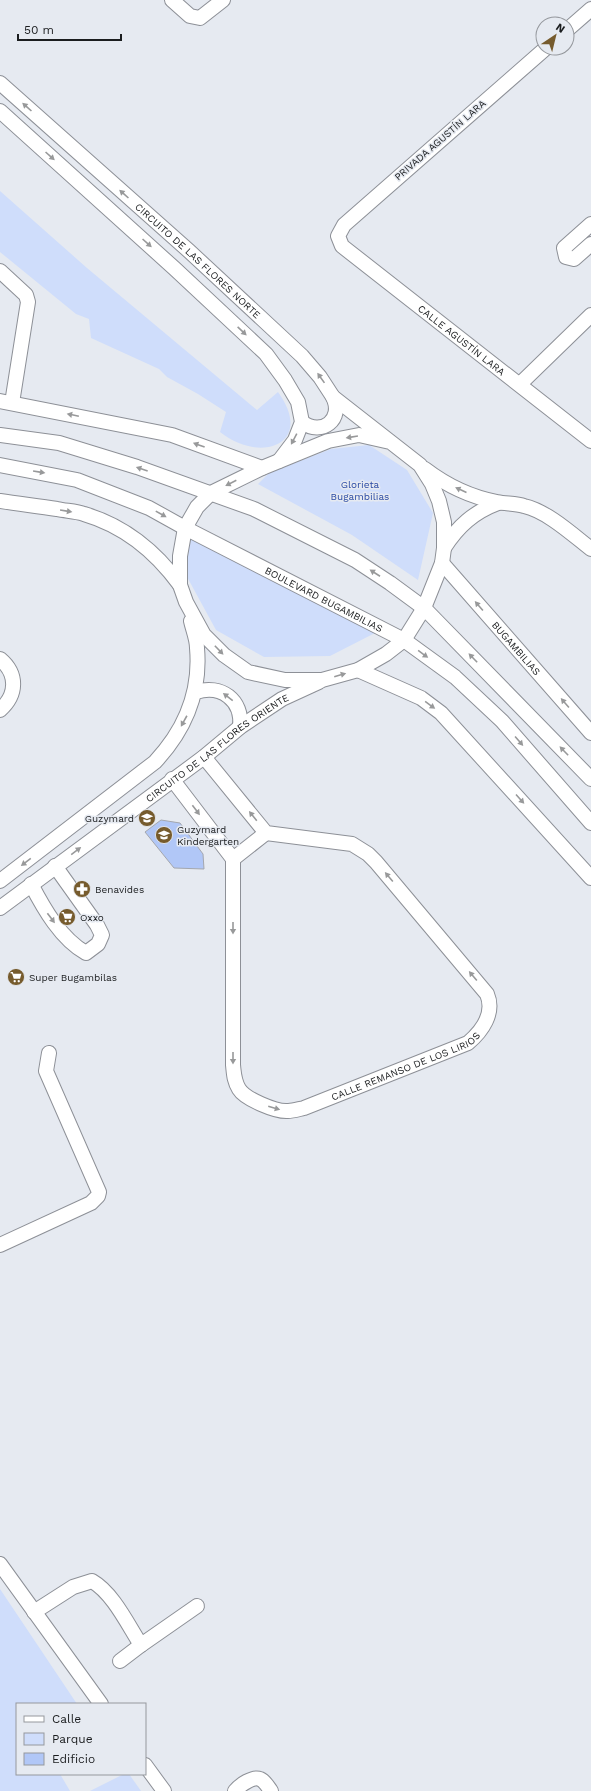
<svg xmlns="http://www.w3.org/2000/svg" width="591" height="1791" font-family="'Work Sans',sans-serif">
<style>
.green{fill:#cfddfb}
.building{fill:#b1c7f7;stroke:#a4a7ae}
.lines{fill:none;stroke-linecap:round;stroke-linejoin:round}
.minor-casing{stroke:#8d9097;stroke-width:16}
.minor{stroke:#fff;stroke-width:14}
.oneway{fill:#98999a}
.labels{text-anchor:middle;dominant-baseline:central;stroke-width:3;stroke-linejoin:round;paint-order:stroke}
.street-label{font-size:10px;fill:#1b1d1f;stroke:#e6eaf1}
.park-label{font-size:10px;fill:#2a4aa4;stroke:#e6eaf1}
.poi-label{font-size:10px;fill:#1b1d1f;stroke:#e6eaf1;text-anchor:start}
</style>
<rect width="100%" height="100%" fill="#e6eaf1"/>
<g class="green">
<path d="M0 191 87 268 257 410 278 392C315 443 262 465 220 432L226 412 198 394 167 377 159 369 91 338 89 319 76 314 0 252Z"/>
<polygon points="369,445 407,470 433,513 418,580 352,535 258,484 269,473 331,449"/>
<polygon points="190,538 375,633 330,656 264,657 216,630 186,575"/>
<polygon points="0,1589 77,1704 17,1704 17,1774 60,1774 70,1791 0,1791"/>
<polygon points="124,1774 129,1774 141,1791 90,1791"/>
</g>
<polygon class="building" points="161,820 180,823 203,854 204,869 174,868 145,832"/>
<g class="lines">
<g class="minor-casing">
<g id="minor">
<polyline points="172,0 190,16 200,18 223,0"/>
<polyline points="567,30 591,9"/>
<path id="s1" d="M546 48 344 225 338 236 342 246 591 441"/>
<path id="s2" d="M0 83 189 251 302 356 320 377 333 397 420 465 432 484 439 501 444 522V548L442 563 424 608 404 640 386 654 358 670 322 680H285L248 672 224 655 204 635 186 602 180 585V556L185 528 197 507 211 493 262 468 328 441 359 435 390 442"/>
<polyline points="0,111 174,268 266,354 285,380 298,402 302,422 295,440 279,461"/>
<polyline points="591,224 564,248 566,257 574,259 591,244"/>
<polyline points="0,271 26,295 28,302 12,403"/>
<polyline points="520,384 591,315"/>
<polyline points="0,401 172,435 262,468"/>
<path d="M302 422C322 437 344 419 333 397"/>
<polyline points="0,435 59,443 137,467 254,509 355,560 390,583 424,608 591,779"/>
<path id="s3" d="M0 465 77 480 149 508 185 528 404 640 455 677 502 721 591 823"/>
<path d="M425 469C446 485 471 497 497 502 506 504 516 503 524 506 547 511 573 535 591 549"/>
<path d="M0 501C19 504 38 506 57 509 66 511 76 511 84 514 125 526 156 552 180 585"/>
<path d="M444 548C458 526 474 512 498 503"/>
<path id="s4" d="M442 563 591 733"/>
<path d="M0 659C18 674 17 695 0 710"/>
<polyline points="358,670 421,698 441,713 591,878"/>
<path d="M196 692C221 684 243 700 240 727"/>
<path id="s5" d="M172 779 233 859V1065C234 1074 234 1081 239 1089 245 1099 276 1112 288 1111 293 1111 299 1109 304 1108L468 1043C482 1031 495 1013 487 994L376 862 368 854 352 844 266 833 204 757"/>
<polyline points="233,859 266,833"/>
<path d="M0 881 155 762C185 730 201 693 197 648 197 639 193 630 191 621"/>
<path d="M31 884C44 909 61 939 86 953L98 944 102 935 97 925 55 866"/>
<path id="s6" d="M0 908 204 757 240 727 282 699 319 682"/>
<polyline points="0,1245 91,1203 98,1196 99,1192 46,1071 49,1053"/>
<polyline points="0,1564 101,1704"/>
<path d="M34 1612 73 1587 92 1581C113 1593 128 1625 141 1645L197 1606"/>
<polyline points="120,1661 141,1645"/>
<polyline points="145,1765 164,1791"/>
<path d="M235 1791C240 1785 253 1776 260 1779 265 1781 268 1787 271 1791"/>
</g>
</g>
<use href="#minor" class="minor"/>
</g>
<defs><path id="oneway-solid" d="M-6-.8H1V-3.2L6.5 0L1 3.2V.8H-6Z"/></defs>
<g class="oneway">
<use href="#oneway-solid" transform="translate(27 107) rotate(-138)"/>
<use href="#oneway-solid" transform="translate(50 156) rotate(42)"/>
<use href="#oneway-solid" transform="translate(124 194) rotate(-138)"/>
<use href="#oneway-solid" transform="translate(147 243) rotate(42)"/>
<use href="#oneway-solid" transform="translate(242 331) rotate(43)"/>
<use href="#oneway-solid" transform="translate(321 378) rotate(-125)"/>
<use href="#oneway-solid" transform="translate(73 415) rotate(-168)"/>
<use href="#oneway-solid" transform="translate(352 437) rotate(171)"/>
<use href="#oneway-solid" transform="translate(294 439) rotate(118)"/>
<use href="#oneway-solid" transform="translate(199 445) rotate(-160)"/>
<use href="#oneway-solid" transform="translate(142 469) rotate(-161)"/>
<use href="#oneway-solid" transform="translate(39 472) rotate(9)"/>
<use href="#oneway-solid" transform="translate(231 483) rotate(153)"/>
<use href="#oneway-solid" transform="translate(461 490) rotate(-156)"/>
<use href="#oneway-solid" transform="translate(66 511) rotate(9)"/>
<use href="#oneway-solid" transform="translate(161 514) rotate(29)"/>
<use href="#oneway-solid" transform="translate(375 573) rotate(-147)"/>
<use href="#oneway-solid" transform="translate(479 606) rotate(-131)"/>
<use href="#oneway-solid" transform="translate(219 650) rotate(46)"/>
<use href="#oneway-solid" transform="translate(423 654) rotate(36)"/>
<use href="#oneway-solid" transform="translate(473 658) rotate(-134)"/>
<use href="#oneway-solid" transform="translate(340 675) rotate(-16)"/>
<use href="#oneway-solid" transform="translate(228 697) rotate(-142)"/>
<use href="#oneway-solid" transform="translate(565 703) rotate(-131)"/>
<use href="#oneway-solid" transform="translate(430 705) rotate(36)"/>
<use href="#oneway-solid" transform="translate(184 721) rotate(119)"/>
<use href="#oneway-solid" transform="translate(519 741) rotate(49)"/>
<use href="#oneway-solid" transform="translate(564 751) rotate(-134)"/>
<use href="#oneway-solid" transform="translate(520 799) rotate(48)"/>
<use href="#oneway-solid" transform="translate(196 810) rotate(53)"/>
<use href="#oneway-solid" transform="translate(253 816) rotate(-129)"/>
<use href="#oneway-solid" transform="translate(76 851) rotate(-37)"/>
<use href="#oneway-solid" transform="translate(26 862) rotate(143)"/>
<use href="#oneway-solid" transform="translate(389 877) rotate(-130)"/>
<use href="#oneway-solid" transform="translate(51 918) rotate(53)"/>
<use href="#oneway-solid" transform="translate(233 928) rotate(90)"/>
<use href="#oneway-solid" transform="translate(473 976) rotate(-130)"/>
<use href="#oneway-solid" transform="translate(233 1058) rotate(90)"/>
<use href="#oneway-solid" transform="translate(274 1108) rotate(16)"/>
</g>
<defs>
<g id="school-disc" transform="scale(0.9)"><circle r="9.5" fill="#765b2d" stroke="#e6eaf1"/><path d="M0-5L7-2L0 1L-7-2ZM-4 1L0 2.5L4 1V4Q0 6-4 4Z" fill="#fff"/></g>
<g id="pharmacy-disc" transform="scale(0.9)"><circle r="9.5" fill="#765b2d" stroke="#e6eaf1"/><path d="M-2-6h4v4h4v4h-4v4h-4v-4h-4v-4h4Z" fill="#fff"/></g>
<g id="supermarket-disc" transform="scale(0.9)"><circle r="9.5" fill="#765b2d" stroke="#e6eaf1"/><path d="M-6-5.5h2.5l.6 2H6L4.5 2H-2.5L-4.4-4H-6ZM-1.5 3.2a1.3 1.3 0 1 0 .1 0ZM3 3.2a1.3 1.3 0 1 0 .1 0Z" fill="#fff"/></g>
</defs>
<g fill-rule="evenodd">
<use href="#school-disc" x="147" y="818"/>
<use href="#school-disc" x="164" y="835"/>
<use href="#pharmacy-disc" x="82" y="889"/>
<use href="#supermarket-disc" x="67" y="917"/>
<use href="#supermarket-disc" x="16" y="977"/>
</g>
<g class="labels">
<g class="street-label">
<text transform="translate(440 140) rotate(-41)">PRIVADA AGUSTÍN LARA</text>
<text stroke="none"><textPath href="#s2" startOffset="266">CIRCUITO DE LAS FLORES NORTE</textPath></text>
<text stroke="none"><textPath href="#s1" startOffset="444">CALLE AGUSTÍN LARA</textPath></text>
<text stroke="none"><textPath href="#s3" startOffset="353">BOULEVARD BUGAMBILIAS</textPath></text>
<text stroke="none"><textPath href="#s4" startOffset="113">BUGAMBILIAS</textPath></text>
<text stroke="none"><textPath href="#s6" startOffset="270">CIRCUITO DE LAS FLORES ORIENTE</textPath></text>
<text stroke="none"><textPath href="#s5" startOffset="513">CALLE REMANSO DE LOS LIRIOS</textPath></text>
</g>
<g class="park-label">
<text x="360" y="484">Glorieta<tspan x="360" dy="12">Bugambilias</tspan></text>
</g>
<g class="poi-label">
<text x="134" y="818" text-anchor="end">Guzymard</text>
<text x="177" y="829">Guzymard<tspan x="177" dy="12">Kindergarten</tspan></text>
<text x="95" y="889">Benavides</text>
<text x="80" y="917">Oxxo</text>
<text x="29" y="977">Super Bugambilas</text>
</g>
</g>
<rect x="16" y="1703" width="130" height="72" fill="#e6eaf1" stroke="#95989d"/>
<rect x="24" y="1716" width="20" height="6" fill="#ffffff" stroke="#95989d"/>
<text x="52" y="1723" font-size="12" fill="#1b1d1f">Calle</text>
<rect x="24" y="1733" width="20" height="12" fill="#cfddfb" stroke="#95989d"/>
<text x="52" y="1743" font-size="12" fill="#1b1d1f">Parque</text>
<rect x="24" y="1753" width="20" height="12" fill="#b1c7f7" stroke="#95989d"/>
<text x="52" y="1763" font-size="12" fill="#1b1d1f">Edificio</text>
<g transform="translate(555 36) rotate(35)"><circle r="19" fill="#e6eaf1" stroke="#95989d"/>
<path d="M0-3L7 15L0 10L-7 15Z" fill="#765b2d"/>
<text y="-6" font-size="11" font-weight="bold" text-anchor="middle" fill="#1b1d1f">N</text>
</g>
<path d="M18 34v6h103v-6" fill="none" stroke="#1b1d1f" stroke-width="2"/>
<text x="24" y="34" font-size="12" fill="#1b1d1f" stroke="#e6eaf1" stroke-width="3" paint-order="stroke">50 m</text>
</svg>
